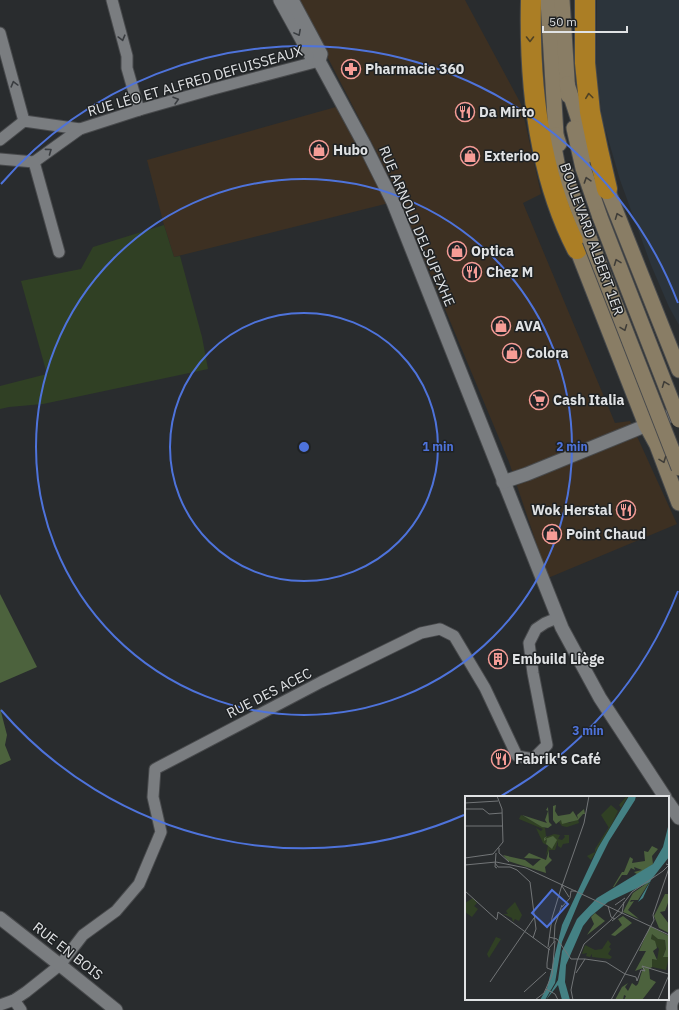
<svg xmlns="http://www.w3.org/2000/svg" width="679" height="1010" font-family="'IBM Plex Sans',sans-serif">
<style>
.commercial{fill:#3d3022}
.built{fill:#2c343b}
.green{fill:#304024}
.forest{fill:#4c623d}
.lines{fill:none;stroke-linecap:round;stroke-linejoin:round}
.minor-casing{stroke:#484a4c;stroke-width:13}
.tertiary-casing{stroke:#484a4c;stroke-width:15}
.secondary-casing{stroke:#484a4c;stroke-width:17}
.motorway-casing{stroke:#484a4c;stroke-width:22}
.minor{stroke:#7a7d80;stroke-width:11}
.tertiary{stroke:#7a7d80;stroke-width:13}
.secondary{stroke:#897d65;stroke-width:15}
.motorway{stroke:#ab7e25;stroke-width:20}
.secondary-bridge-casing{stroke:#484a4c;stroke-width:17;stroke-linecap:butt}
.secondary-bridge{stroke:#897d65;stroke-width:15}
.oneway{stroke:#3a3d40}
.oneway2{stroke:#504224}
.oneway3{stroke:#3f3d38}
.ring{fill:none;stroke:#4e73db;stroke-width:2}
.labels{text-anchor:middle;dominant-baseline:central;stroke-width:3;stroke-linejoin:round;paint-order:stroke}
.poi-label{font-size:14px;font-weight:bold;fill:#e0e2e4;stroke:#1f2224;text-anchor:start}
.street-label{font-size:14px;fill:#e0e2e4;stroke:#1f2224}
.inset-road{fill:none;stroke:#727577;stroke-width:1}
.view{fill:#4e73db;fill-opacity:0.15;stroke:#4e73db;stroke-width:2}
.inset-edge{fill:none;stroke:#e0e2e4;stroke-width:2}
.centre{fill:#4e73db;stroke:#1f2224;stroke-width:2}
.ring-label{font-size:12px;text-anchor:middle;font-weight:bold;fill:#4e73db;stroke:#1f2224;stroke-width:3;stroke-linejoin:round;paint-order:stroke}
</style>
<rect width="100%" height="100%" fill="#292c2e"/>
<g class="commercial">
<polygon points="298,0 465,0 521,104 541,194 523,203 615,423 630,421 677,524 548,578 509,462 391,180"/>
<polygon points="343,105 393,202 174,257 164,225 147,160"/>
</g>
<polygon class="built" points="597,0 679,0 679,325 669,307 651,265 620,180 602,118 596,63"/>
<polygon class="green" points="164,225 174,257 180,256 202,337 208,369 43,404 9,407 0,409 0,386 47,374 21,281 81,269 93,247"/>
<g class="forest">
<polygon points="0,594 37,667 0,683"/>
<polygon points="0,708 7,735 5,745 11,760 0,765"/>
</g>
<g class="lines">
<g class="minor-casing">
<g id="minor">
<polyline points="112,0 127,56 127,68 139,110"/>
<polyline points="0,33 24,121"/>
<polyline points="0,140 24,121 80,129"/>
<polyline points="0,159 34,162 80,129 139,110 213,89 319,61"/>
<polyline points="34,162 59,252"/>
<polyline points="14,1000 21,1010"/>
<polyline points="0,1005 14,1000 26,992 60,965 83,935 116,911 139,884 161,832 153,797 155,769 321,682 421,633 440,629 454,636 485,688 517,756 533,759 547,745 533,673 529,643 536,629 545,623 557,618"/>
<path d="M672 1010C671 1003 673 999 679 995"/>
</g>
</g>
<g class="tertiary-casing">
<g id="tertiary">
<polyline points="280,0 312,58 319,61 364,144 393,202 562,628 600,698 665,797"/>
<polyline points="292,0 321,54 319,61"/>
<polyline points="503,482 527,474 679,412"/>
<polyline points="668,802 679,818"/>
<polyline points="0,918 60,965 116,1010"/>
</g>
</g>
<g class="secondary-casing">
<g id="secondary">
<polyline points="548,0 556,135 559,144"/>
<polyline points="562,0 568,95"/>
<polyline points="567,84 579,121 592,155"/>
<polyline points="574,128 583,168 600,217"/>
<polyline points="556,135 554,147 562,189"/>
<polyline points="566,173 569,186 590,240"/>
<polyline points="603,179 679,370"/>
<polyline points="575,240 577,249 646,425 657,445 679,503"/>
</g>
</g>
<g class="motorway-casing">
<g id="motorway">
<path d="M531 0C529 84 538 173 577 249"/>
<polyline points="585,0 585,63 590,112 598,150 607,189"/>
</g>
</g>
<use href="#minor" class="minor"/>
<use href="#tertiary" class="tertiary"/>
<use href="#secondary" class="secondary"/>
<use href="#motorway" class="motorway"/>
<g class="secondary-bridge-casing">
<g id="secondary-bridge">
<polyline points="600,217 679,420"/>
<polyline points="590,240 679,468"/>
</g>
</g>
<use href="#secondary-bridge" class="secondary-bridge"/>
</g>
<defs><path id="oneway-chevron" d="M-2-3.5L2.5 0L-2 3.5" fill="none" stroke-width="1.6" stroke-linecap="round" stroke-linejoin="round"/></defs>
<g class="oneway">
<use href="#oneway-chevron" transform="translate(298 33) rotate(62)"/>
<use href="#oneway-chevron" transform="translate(122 38) rotate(75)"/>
<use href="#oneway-chevron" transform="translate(14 84) rotate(-105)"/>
<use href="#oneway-chevron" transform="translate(176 100) rotate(-16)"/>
<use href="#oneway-chevron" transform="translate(49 151) rotate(-36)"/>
</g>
<g class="oneway2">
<use href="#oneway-chevron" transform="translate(530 39) rotate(90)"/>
<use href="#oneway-chevron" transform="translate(589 96) rotate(-97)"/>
</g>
<g class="oneway3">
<use href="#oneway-chevron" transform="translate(587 180) rotate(-108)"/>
<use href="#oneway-chevron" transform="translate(618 216) rotate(-111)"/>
<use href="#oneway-chevron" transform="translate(617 262) rotate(-111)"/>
<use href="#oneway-chevron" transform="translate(624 328) rotate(69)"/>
<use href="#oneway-chevron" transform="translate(665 384) rotate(-111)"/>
<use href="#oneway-chevron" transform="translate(663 460) rotate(69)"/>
</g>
<g class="ring">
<circle cx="304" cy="447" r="134"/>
<circle cx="304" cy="447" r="268"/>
<path d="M678 591A401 401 0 0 1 501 796M464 815A401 401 0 0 1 1 710M1 184A401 401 0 0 1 678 303"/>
</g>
<defs>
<g id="pharmacy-ring" transform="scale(1)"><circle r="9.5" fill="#1f2224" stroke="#f59c96" stroke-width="1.5"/><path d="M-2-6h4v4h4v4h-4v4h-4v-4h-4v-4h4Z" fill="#f59c96"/></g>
<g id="restaurant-ring" transform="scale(1)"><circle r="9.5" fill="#1f2224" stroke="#f59c96" stroke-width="1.5"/><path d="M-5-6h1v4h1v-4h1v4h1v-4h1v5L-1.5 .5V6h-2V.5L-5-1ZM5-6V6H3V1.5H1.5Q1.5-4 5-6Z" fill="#f59c96"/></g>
<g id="shop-ring" transform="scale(1)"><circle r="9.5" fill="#1f2224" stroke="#f59c96" stroke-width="1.5"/><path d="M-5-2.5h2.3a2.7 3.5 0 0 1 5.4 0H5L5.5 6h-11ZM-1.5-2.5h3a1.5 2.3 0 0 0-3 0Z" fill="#f59c96"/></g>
<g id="supermarket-ring" transform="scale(1)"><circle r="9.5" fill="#1f2224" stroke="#f59c96" stroke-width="1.5"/><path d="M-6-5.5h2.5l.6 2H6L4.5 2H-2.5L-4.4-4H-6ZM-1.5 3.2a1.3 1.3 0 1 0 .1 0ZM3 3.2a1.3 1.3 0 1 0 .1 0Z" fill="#f59c96"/></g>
<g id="building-ring" transform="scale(1)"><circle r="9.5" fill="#1f2224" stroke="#f59c96" stroke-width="1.5"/><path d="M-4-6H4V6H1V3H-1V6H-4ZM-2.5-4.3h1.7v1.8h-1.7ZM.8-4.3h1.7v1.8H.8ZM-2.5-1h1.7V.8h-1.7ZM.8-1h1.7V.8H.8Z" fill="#f59c96"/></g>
</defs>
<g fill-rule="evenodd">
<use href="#pharmacy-ring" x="351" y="69"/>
<use href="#restaurant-ring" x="465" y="112"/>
<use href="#shop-ring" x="319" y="150"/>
<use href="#shop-ring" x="470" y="156"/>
<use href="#shop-ring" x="457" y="251"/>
<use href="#restaurant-ring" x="472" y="272"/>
<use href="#shop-ring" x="501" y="326"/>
<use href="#shop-ring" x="512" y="353"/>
<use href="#supermarket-ring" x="539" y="400"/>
<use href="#restaurant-ring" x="626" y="510"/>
<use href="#shop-ring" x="552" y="534"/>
<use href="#building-ring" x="498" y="659"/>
<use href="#restaurant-ring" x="501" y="759"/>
</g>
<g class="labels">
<g class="poi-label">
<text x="365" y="69">Pharmacie 360</text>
<text x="479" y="112">Da Mirto</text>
<text x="333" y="150">Hubo</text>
<text x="484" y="156">Exterioo</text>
<text x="471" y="251">Optica</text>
<text x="486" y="272">Chez M</text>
<text x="515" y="326">AVA</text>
<text x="526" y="353">Colora</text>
<text x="553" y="400">Cash Italia</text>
<text x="612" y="510" text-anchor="end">Wok Herstal</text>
<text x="566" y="534">Point Chaud</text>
<text x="512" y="659">Embuild Liège</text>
<text x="515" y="759">Fabrik's Café</text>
</g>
<g class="street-label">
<text transform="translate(195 81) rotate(-16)">RUE LÉO ET ALFRED DEFUISSEAUX</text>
<text transform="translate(417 226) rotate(67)">RUE ARNOLD DELSUPEXHE</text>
<text transform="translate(592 239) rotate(70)">BOULEVARD ALBERT 1ER</text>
<text transform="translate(269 693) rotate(-27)">RUE DES ACEC</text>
<text transform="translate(68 951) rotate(38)">RUE EN BOIS</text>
</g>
</g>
<g transform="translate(465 796)">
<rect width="204" height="204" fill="#292c2e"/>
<path d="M162 0H163L126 64 122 60 130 56V53L156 12 154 9ZM146 9 153 15 144 32 136 19ZM112 18 114 27 102 31 97 30 94 26 96 24 104 27 113 23ZM56 19 80 32 81 40 79 42 89 38 95 39 93 43 97 44 100 41 99 39H104V47L98 48 96 52 93 50V45L90 54H84L81 60 83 49 88 52 91 43 81 45 82 49 78 47 71 32 76 35 78 33 54 23ZM8 102 12 107 9 110 13 113 7 121 0 116V107ZM50 106 57 119 54 125 50 123 48 126 47 122 38 118H43L41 115ZM187 137 193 143 200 144 201 153 198 160 204 161 201 174 187 171V163L192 164 194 153 186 143ZM31 141 36 143 24 162 22 158ZM143 144 146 148 144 151 146 153 143 158 147 161 145 163 127 161V158L125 161 121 160 122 157 117 158 120 149 130 154 137 153Z" fill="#304024"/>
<path d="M91 9 90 15 93 20 105 18 108 15 113 23 112 19 119 13 120 18H118L113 24 97 28 96 24 91 28 88 24V10ZM83 11 84 26 87 29 83 32 77 31 57 19 82 27 80 24 83 15 81 14ZM82 40 80 43 88 40 92 44 87 53 81 48 82 43 79 45V42ZM187 50 193 53 187 60 188 68 173 79 169 76 177 74 169 71 170 74 166 72 162 79H157L149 91H148L157 76H159L165 61 168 63 167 67 180 65 179 55 183 56ZM84 54V61L87 64 80 71 81 77 43 65 38 59 60 64 68 70 76 63 59 62 64 57 81 64ZM185 85 173 104H166L165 106 169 105 163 114 174 123 158 116 168 97ZM200 98H204V104L200 115 195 116 204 128V137L194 132 189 120ZM130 117 140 125 122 139 129 128 126 121ZM158 120 167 127 150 140 146 139 157 129 153 123 140 131ZM185 130 204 140V161H198L201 153 200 144 193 143 187 138 186 143 190 145 192 152 188 155 192 164 187 163V171L184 173 185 183 191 186 177 204H159L161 200 159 199 158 204H150L157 191 163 187 160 191 163 195 167 187 171 190 173 188 178 172 170 175 181 155H174Z" fill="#4c623d"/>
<path d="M164 0H171L170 4 144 45 115 103 97 146 90 187 80 204H75L82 192 97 129 133 52ZM204 27V61L186 84 178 102 173 106 185 86 143 106 126 120 118 130 101 169 100 186 105 204H97L93 189 81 204 93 184 97 155 112 123 132 102 188 68 198 51Z" fill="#448184"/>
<path class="inset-road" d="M0 7 33 5M0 13H18L24 18 37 17M0 30H37M34 52V57L44 66M31 57 30 71 32 72M0 62 28 58 38 46 37 13 32 0M30 67 33 71H45L52 74 65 86 71 133 68 142M0 69 31 66 61 72 204 139M0 95 32 124M104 101 97 90 119 27 124 0M150 109 160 102M143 110 146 121 150 123M97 111 105 102 106 95H111M32 123 33 116 85 154M147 125 157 117 159 106M84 141 92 143 106 163H120L111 177M89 146 90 129 97 109M83 151 87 122 97 89M120 163 141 166 160 178 171 181 172 185 176 174 180 175 177 170M177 170 203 178 204 175M87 174 82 172V167L84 152 89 146M25 186 69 122M81 193 90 198 93 204M59 196 81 176M70 204 79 197 87 179 90 145M108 204 106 194 112 165 119 148 146 124 167 96 198 75 204 69 201 68M146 204 189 124 188 119 204 72M193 204 204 179"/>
<path class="view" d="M87 94 103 108 82 131 67 117Z"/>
<rect width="204" height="204" class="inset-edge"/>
</g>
<circle cx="304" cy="447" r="6" class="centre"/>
<g class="ring-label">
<text x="438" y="451">1 min</text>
<text x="572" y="451">2 min</text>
<text x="588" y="735">3 min</text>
</g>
<path d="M543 26v6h84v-6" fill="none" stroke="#e0e2e4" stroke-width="2"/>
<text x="549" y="26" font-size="12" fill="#e0e2e4" stroke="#1f2224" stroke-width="3" paint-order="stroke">50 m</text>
</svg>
